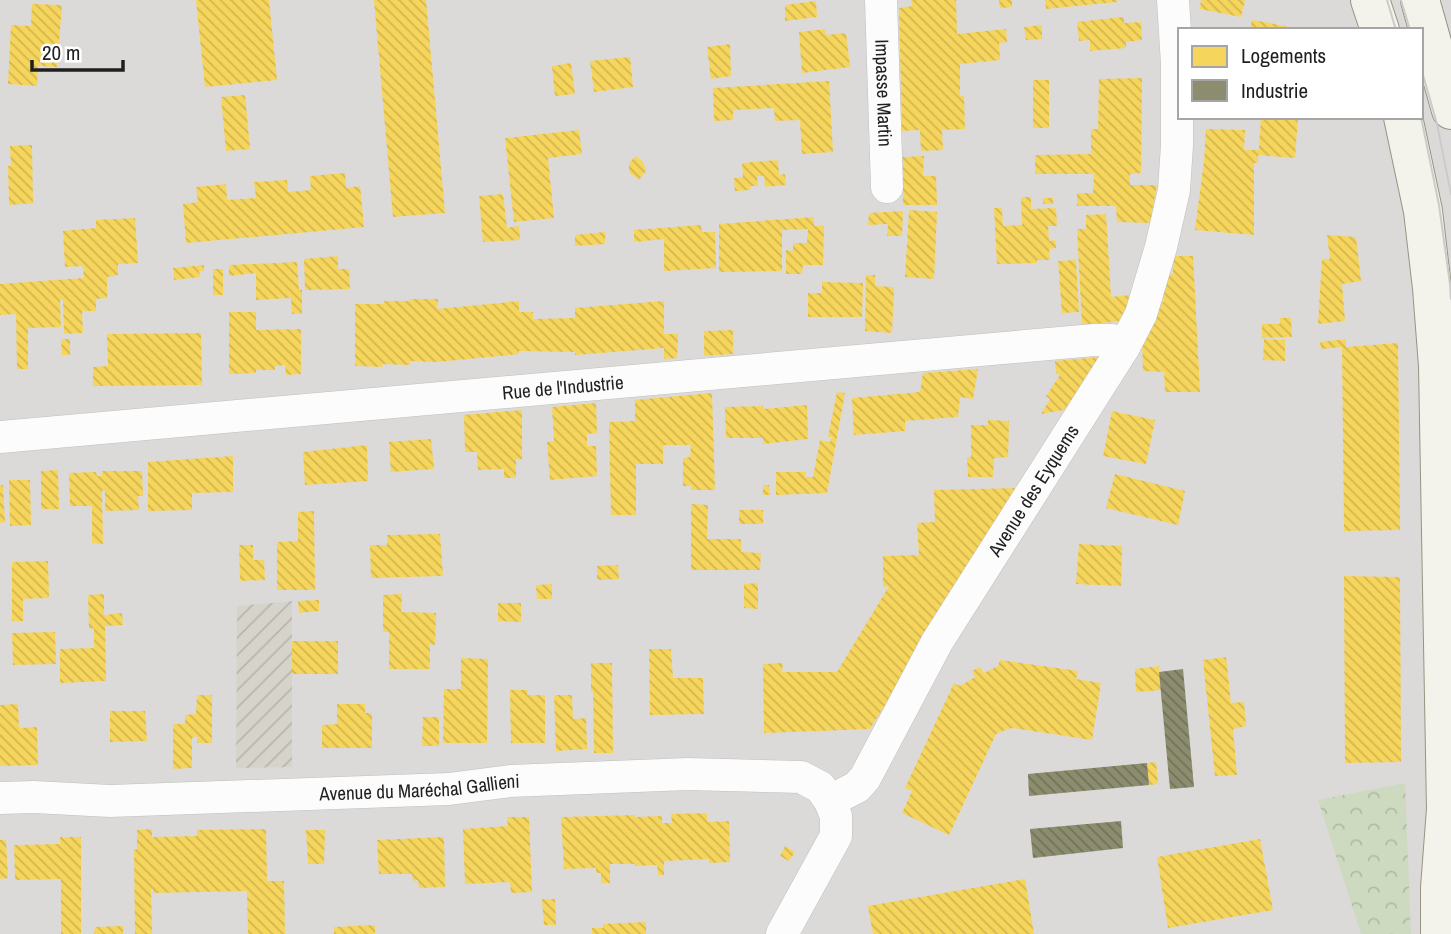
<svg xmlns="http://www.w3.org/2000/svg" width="1451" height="934" font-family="'Archivo Narrow',sans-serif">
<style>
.residential{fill:#dcdad9;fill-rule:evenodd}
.construction{fill:url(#construction-furrows)}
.forest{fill:url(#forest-crowns)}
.homes{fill:url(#homes-back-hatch)}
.industry{fill:url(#industry-back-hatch)}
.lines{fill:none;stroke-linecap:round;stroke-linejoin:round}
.street-casing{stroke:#c0bfbe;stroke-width:33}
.secondary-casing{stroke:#979481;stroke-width:40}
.street{stroke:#fcfcfc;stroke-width:32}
.secondary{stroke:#f3f2eb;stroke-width:38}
.tram{stroke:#cbcbca;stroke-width:2}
.labels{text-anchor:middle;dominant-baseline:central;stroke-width:7;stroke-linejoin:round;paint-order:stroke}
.street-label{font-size:19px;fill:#1f1f1f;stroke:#fff}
</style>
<defs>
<pattern id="construction-furrows" width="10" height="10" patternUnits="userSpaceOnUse" patternTransform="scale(1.75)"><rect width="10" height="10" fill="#d6d3ca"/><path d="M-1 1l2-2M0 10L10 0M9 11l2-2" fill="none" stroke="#b7b5ad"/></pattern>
<pattern id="forest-crowns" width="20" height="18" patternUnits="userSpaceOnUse" patternTransform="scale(1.75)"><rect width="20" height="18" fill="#cedabf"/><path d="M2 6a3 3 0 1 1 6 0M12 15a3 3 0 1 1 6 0" fill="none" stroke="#b0bba4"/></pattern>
<pattern id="homes-back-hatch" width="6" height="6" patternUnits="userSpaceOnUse" patternTransform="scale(1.75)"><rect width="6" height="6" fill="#f6d55c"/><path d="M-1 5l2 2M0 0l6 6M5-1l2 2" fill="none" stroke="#d2b650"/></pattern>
<pattern id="industry-back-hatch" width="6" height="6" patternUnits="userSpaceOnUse" patternTransform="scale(1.75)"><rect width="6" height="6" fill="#8c8c6e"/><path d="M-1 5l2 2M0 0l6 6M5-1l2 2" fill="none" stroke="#72725a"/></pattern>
</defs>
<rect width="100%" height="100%" fill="#edeae8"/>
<path class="residential" d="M0 0H1451V934H0ZM1180 30H1421V117H1180Z"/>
<polygon class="construction" points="292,601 292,767 236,768 237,606"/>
<polygon class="forest" points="1405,783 1411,934 1361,934 1318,800"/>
<g class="homes">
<polygon points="196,0 269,0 277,80 205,87"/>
<polygon points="374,0 426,0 445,213 393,217"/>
<polygon points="911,0 956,0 957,34 1006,29 1007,42 999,43 1000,60 960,64 960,96 964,95 965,129 942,130 943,150 921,151 920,130 902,131 899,8 912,6"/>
<polygon points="999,0 1012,0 1012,7 1000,8"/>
<polygon points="1045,0 1117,0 1117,2 1046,9"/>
<polygon points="1201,0 1245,0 1241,17 1200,9"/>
<polygon points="816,1 817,17 785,21 785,5"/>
<polygon points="32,4 62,5 57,67 38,66 37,86 8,84 11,25 31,26"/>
<polygon points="1124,17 1124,23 1141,22 1142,40 1126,42 1126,48 1090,51 1090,40 1079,41 1077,22"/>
<polygon points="1252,20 1286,26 1285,30 1250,29"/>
<polygon points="1042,25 1042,39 1026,40 1024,27"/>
<polygon points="825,29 826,35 846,33 850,67 802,73 799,32"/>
<polygon points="730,44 731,76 711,79 707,47"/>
<polygon points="630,57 633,87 594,92 590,61"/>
<polygon points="571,63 575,94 555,96 552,66"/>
<polygon points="1142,78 1141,173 1130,174 1130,185 1157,185 1150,223 1117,222 1116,206 1077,206 1077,193 1093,193 1094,174 1035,174 1035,155 1091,154 1091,129 1098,129 1099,79"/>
<rect x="1033" y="80" width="16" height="48"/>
<polygon points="829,81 833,152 802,154 800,120 775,121 774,108 733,110 733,120 714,121 713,88"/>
<polygon points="245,95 250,149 226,151 221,97"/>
<polygon points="1261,117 1298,117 1295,158 1258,155 1258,163 1254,163 1254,235 1195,230 1204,161 1206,129 1245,130 1244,150 1259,150"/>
<polygon points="579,130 582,154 548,158 554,218 514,222 505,138"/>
<polygon points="32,145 33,203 9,205 8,166 11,166 10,146"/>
<polygon points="636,156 643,162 646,171 639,180 629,172 629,163"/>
<polygon points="924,156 923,176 936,176 937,205 903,205 903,157"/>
<polygon points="778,160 779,175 785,174 786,185 765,187 764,176 757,176 758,186 751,186 750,190 735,191 734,178 743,177 742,163"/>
<polygon points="345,173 346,188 360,186 364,227 186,243 183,204 198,202 196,187 226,184 227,200 256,198 254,182 287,180 288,192 311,190 310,176"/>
<polygon points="503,194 507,228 519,226 520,240 483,242 479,196"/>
<polygon points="1021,197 1031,197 1031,209 1056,208 1057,226 1048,226 1049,241 1055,240 1056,248 1049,249 1050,260 1037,260 1037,263 997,264 994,208 1002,208 1003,226 1022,225"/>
<rect x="1043" y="198" width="10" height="6"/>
<polygon points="909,210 937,212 934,279 905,277"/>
<polygon points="903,211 902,236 887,236 888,224 868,225 869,213"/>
<polygon points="1106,214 1111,297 1130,295 1122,321 1082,325 1077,229 1086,229 1086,215"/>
<polygon points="814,217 814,226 824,226 823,265 803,265 802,274 786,274 786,250 793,251 793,243 807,243 808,229 782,230 782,271 719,272 719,224"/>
<polygon points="135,218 138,263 118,264 118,275 107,277 107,298 96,299 96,311 82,311 83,333 64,334 63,300 60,300 61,327 28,328 28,369 17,369 16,314 0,315 0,284 84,278 83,266 65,267 63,231 96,228 96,220"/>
<polygon points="701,225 702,232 715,232 716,268 664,271 664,239 634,242 634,230"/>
<polygon points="605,232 605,244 575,246 575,235"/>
<polygon points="1327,235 1356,237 1361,281 1342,284 1345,321 1318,324 1322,259 1330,259"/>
<polygon points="338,256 338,269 349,269 350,289 305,290 304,259"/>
<polygon points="1172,256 1193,256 1200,392 1165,392 1164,372 1143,371 1142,340 1157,303 1164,302 1162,275 1173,274"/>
<polygon points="1076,260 1079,312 1062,313 1058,261"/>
<polygon points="297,262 299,290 302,290 302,314 292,314 291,298 256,300 256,273 229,276 229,265"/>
<polygon points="204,265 204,271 199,271 200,277 174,280 173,268"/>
<rect x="213" y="269" width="10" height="26"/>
<polygon points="866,275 875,275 875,286 894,287 892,333 865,331"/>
<polygon points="822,282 863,283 862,317 808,317 808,293 822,293"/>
<polygon points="409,299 438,299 437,309 519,301 519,312 533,312 533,319 575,318 575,308 664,301 664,334 678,334 677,358 664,359 664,348 575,355 575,352 519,351 519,354 437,362 410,361 410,365 382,364 383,367 355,366 355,304 384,304 384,301 410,301"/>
<polygon points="229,312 256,312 256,330 301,329 301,374 286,375 285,365 275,366 275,370 256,370 256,373 229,374"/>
<polygon points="1280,318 1291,318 1292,337 1262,338 1262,324 1280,324"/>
<polygon points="733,330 733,354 704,356 704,331"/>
<polygon points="201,333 202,385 93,386 93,367 108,366 107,334"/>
<polygon points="61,339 70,339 70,355 62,355"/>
<polygon points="1264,339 1285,340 1285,361 1263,360"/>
<polygon points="1346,339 1346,347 1398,343 1400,530 1344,531 1342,347 1321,349 1320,342"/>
<polygon points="1101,357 1069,409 1041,414 1050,399 1046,396 1060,375 1056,373 1055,361"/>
<polygon points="978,369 973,399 960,397 958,417 905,421 905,431 854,435 852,398 920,392 923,373"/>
<polygon points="837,392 845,393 827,493 776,495 776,472 806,472 805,477 813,477 820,440 830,442 832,437 828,437"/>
<polygon points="712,393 715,490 691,490 691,486 683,486 683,458 690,457 691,445 663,445 663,464 636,464 636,515 611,515 609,422 635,421 635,400"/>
<polygon points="596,403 597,433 587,434 587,446 596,446 597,476 550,480 547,442 554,441 552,407"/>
<polygon points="807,405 808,439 763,444 763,438 726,438 725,407 763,406 763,409"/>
<polygon points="522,410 522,459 516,459 516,478 504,478 504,469 478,470 477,452 465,452 464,415"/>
<polygon points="1112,411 1155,420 1146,464 1103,456"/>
<polygon points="988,420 1009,421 1008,457 994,458 993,477 968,477 967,457 971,457 971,425 988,425"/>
<polygon points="431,439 434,469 391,472 389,442"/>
<polygon points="367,445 368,481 305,485 303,452"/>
<polygon points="233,456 233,492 192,493 192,510 148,511 148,462"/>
<polygon points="58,470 59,509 41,509 41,471"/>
<polygon points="102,471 142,471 143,496 138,496 139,510 105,511 105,491 102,490 103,544 92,543 92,506 70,506 69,473 96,472 97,476 102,476"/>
<polygon points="1115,474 1185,491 1178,525 1106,508"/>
<polygon points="9,480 30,480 31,525 10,526"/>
<polygon points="0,485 3,485 5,522 0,523"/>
<polygon points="763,485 769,485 770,495 763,495"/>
<polygon points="1019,488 870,729 764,733 763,664 783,663 782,672 837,672 889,586 883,587 883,556 919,555 917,523 935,522 934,490"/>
<polygon points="691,504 708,505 707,539 741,539 741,552 761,553 760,570 691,570"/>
<rect x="739" y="510" width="24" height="14"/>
<polygon points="314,511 315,590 277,590 277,542 298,541 298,512"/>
<polygon points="440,534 443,576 371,578 370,545 387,545 387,535"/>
<polygon points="1079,544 1122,546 1121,586 1076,584"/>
<polygon points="239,545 253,545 253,560 264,560 265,580 240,581"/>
<polygon points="48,561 49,598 23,599 23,621 12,621 12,562"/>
<polygon points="618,565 619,579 597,580 597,566"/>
<polygon points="1344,576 1400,577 1401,762 1345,763"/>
<polygon points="758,583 758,609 744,608 744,584"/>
<polygon points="552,584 552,599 537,599 536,585"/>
<polygon points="104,594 104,615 122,613 123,625 105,626 106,681 60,683 60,649 94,648 94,628 89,629 88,595"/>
<polygon points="402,594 401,612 436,613 435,645 430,644 430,669 389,669 389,632 383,632 383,595"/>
<polygon points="319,600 319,611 299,613 298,601"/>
<polygon points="498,603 521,603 521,622 498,621"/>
<polygon points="55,632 56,664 13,665 12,633"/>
<rect x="292" y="641" width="46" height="33"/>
<polygon points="649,649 671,649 673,678 703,678 704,714 650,715"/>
<polygon points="1226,657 1231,703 1244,702 1246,726 1233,729 1237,775 1215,776 1203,660"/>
<polygon points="461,658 488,659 487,743 443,743 444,689 461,689"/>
<polygon points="1000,660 1078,671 1076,679 1101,683 1092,740 1013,728 1008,729 996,734 949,835 902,813 912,791 905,788 954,683 960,686 975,677 972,671 980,667 984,673 998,666"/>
<polygon points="591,663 612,663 613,753 594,753 593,691 591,691"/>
<polygon points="1159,666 1161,690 1136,692 1135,669"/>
<polygon points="510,690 528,690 527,695 545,695 545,743 511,743"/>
<polygon points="197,695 212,695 212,743 197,743 197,736 192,738 192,768 173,769 173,724 185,724 185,715 196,714"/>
<polygon points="554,695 572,695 573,719 586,718 587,749 556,751"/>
<polygon points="18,704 19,728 37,727 38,765 0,766 0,705"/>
<polygon points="337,704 365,704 365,713 372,713 372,748 322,748 322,725 337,724"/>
<polygon points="110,711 145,711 147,741 110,742"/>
<polygon points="423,717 439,717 439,746 422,746"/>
<polygon points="1156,762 1158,784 1149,785 1147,763"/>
<polygon points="707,813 707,822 729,821 730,862 709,863 709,859 664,861 664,875 658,875 657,865 635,866 635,864 610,864 610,883 601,883 601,873 596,873 596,868 564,869 561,817 635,815 635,817 662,816 662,823 672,823 671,814"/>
<polygon points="507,817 529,817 532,892 511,893 510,882 465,884 463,829 508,826"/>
<polygon points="152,829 152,837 197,836 197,830 266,829 267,881 284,881 285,934 248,934 247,891 153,893 153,889 151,889 152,934 135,934 134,850 137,849 137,830"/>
<polygon points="306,830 325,830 324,864 308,864"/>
<polygon points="60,837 81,837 81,934 61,934 61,879 15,880 14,845 60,844"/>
<polygon points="444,837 445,887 419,888 418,880 413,881 412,874 379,874 377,840"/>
<polygon points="1260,839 1273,910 1168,928 1157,857"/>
<polygon points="0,840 6,840 8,878 0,879"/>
<polygon points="785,846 795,852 789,861 780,856"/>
<polygon points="1025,879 1034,934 873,934 868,906"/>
<polygon points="542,899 555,899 556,925 544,925"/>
<polygon points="646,922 646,934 592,934 592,928 603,928 603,924"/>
<polygon points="375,925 375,934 334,934 334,927"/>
<polygon points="123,926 123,934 94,934 95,927"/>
</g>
<g class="industry">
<polygon points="1183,669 1194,787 1170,789 1159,672"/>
<polygon points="1147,763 1149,785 1029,796 1028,774"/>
<polygon points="1121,821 1123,848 1033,858 1030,829"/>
</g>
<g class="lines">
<g class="street-casing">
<g id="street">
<path id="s1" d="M881 0 887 187"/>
<path id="s2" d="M0 437 1094 340H1113L1124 347"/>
<path id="s3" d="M0 798 34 797 110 801 449 789 510 781 688 774 801 777 820 787 830 801 836 816V836L782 934"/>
<path id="s4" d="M830 801 857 787 865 778 937 642 1124 347 1141 314 1161 247 1174 190 1177 145V64L1173 0"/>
</g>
</g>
<g class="secondary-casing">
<g id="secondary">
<polyline points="1370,0 1380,30"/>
<polyline points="1420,0 1451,110"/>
<polyline points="1403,117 1423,211 1432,288 1438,366 1446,809 1440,888 1440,934"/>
</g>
</g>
<use href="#street" class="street"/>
<use href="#secondary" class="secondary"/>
<g class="tram">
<polyline points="1387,0 1396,30"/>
<polyline points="1401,0 1410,30"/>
<polyline points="1421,68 1437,124 1451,194"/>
<polyline points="1421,117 1439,205 1450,284 1451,299"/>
</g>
</g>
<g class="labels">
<g class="street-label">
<text stroke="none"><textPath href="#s1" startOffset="93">Impasse Martin</textPath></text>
<text stroke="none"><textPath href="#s2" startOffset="565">Rue de l'Industrie</textPath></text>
<text stroke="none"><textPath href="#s4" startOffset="376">Avenue des Eyquems</textPath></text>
<text stroke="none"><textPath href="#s3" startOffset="420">Avenue du Maréchal Gallieni</textPath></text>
</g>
</g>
<rect x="1178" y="28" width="245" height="91" fill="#ffffff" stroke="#a5a5a5" stroke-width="2"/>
<rect x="1192" y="46" width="35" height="21" fill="#f6d55c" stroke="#a5a5a5" stroke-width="2"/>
<text x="1241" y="63" font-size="21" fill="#1f1f1f">Logements</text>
<rect x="1192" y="80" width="35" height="21" fill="#8c8c6e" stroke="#a5a5a5" stroke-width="2"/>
<text x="1241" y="98" font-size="21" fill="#1f1f1f">Industrie</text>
<path d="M32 60v10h91v-10" fill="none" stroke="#1f1f1f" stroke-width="3.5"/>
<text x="42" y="60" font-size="21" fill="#1f1f1f" stroke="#ffffff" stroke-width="5" paint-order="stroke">20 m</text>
</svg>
